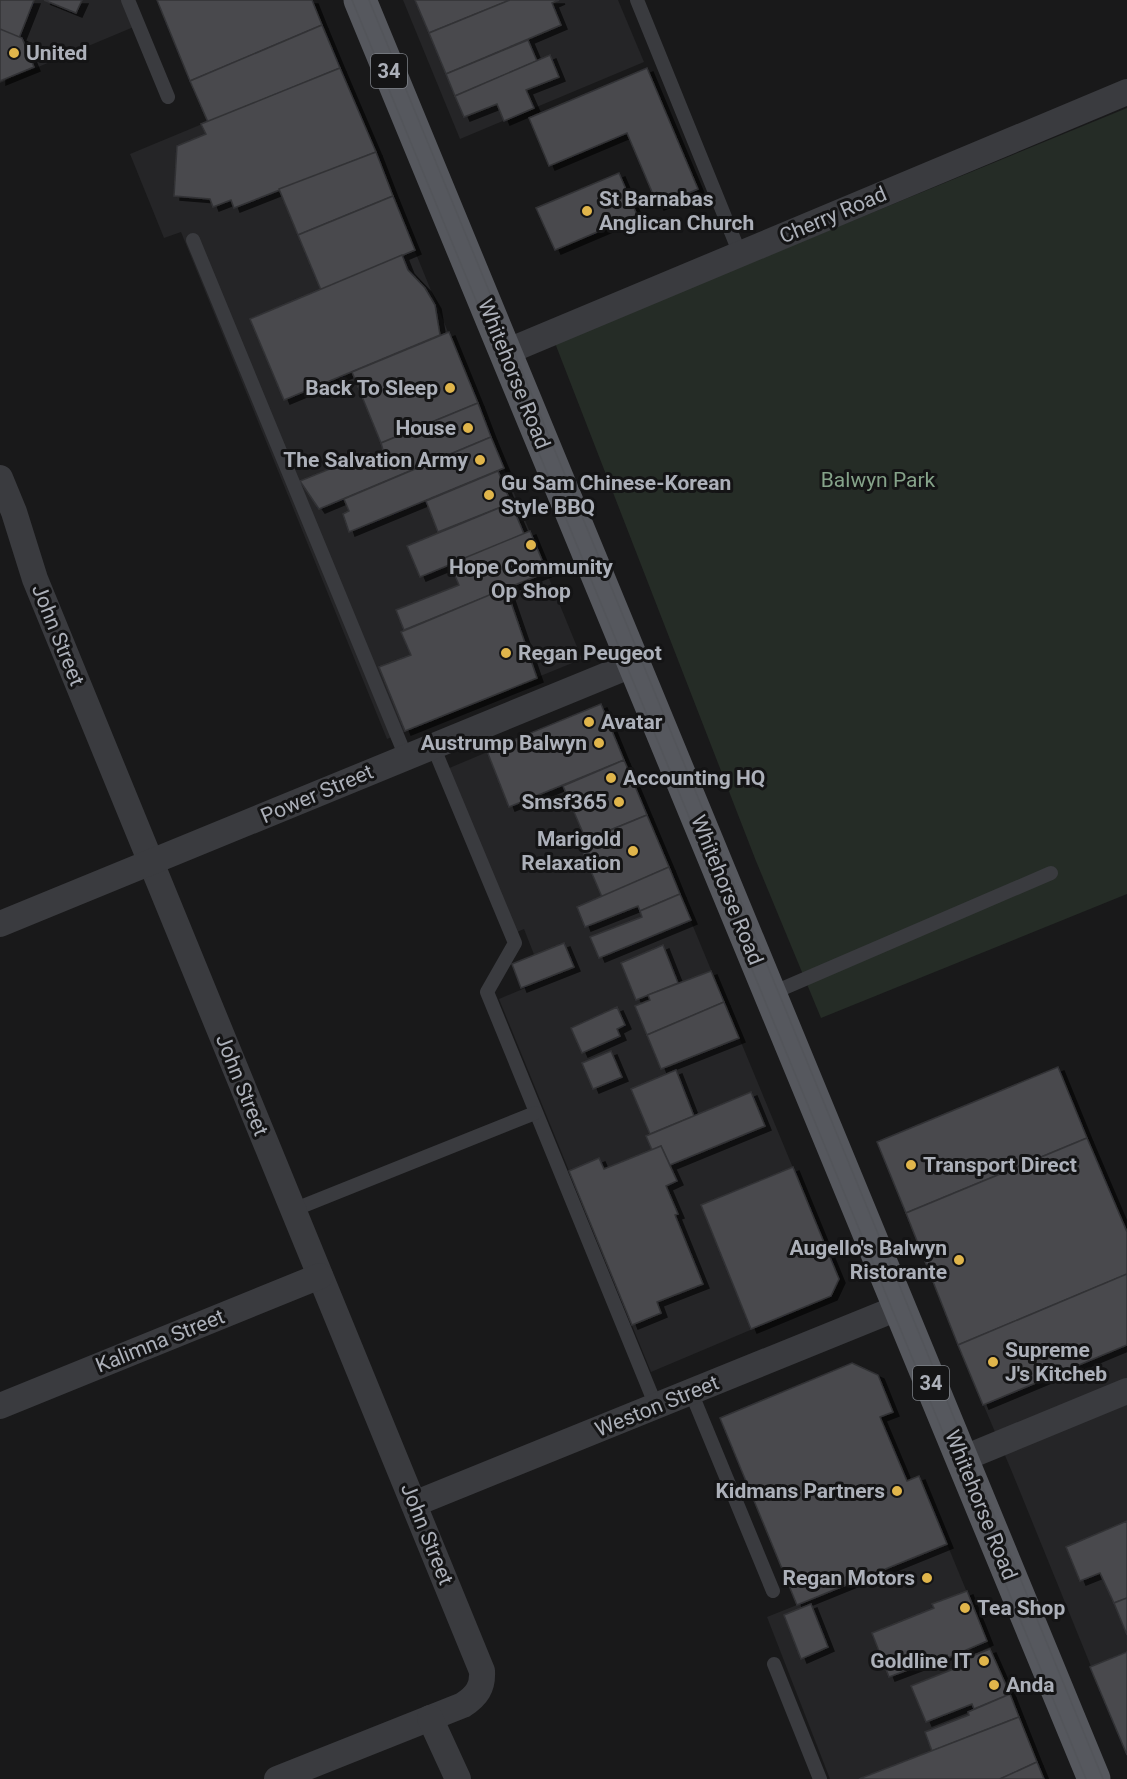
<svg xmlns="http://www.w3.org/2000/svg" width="1127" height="1779" font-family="Roboto,sans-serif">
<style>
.built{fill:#252527}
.green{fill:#252c26}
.building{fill:#48494d;stroke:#333336;stroke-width:1.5;filter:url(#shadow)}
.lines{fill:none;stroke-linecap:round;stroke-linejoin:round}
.service{stroke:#3a3b3f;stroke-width:14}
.minor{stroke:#3a3b3f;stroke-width:26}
.primary{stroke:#56585e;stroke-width:33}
.tram{stroke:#53555a;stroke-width:1.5}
.poi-dot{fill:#e0b54b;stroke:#141415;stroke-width:2}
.labels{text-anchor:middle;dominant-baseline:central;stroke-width:6;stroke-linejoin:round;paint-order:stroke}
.shield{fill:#141415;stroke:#7e8188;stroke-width:1.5}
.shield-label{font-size:20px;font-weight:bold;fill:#acb0b9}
.poi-label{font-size:21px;font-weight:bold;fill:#acb0b9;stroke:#141415;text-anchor:start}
.street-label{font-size:21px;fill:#acb0b9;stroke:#141415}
.park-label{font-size:21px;fill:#85a289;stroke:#141415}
</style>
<defs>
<filter id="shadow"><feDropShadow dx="6" dy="4" stdDeviation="0" flood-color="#0009"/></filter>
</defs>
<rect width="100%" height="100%" fill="#19191a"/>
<g class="built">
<polygon points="0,0 125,0 136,26 0,83"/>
<polygon points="157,0 312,0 582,659 387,739 181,232 164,238 130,154 207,122"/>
<polygon points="403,0 618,0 644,62 460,139"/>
<polygon points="601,704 839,1279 831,1296 651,1372 499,999 544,980 524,929 517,932 447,769"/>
<polygon points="1058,1067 1127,1232 1127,1755 1012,1472 958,1345 877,1142"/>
<polygon points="852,1363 878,1375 893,1412 881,1418 907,1481 919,1476 1044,1779 830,1779 767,1617 797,1605 720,1418"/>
</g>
<polygon class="green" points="1127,108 1127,894 821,1018 756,861 555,343"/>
<g class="building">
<polygon points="0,0 34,0 19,38 0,30"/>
<polygon points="44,0 82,0 76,13"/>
<polygon points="157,0 312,0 322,25 190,81"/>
<polygon points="415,0 510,0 429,33"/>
<polygon points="510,0 559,0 552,3 561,25 446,74 429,33"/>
<polygon points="322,25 340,68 208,122 190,81"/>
<polygon points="0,29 22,38 34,67 0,81"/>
<polygon points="528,40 537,61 455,96 446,74"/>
<polygon points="550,55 559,77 526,90 534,108 504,121 497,104 464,117 455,96"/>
<polygon points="340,68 376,152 234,208 231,200 213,207 210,199 174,196 177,146 206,134 201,124"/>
<polygon points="647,68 698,189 658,206 627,133 549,166 529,118"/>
<polygon points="376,152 393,196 298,235 279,189"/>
<polygon points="619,173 637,215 555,250 536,208"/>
<polygon points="393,196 415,250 321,290 298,235"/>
<polygon points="402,255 408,270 425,288 435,305 440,335 284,400 250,319"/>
<polygon points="449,332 478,403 381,443 352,372"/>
<polygon points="478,403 491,437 319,509 300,481 369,453 373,463 385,457 381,443"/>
<polygon points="491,437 504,468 349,532 343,514 349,511 344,499"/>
<polygon points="498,471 511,503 438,532 426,501"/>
<polygon points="511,503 524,534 420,577 407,546"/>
<polygon points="530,531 547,572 404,630 396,610 459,585 450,564"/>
<polygon points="506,588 537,678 405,731 379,667 411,655 401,632"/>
<polygon points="601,704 624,760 509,807 487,751"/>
<polygon points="624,760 647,815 586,840 563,786"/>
<polygon points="647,815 669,867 602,897 579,843"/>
<polygon points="669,867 680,894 640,911 638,906 585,927 577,907"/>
<polygon points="680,894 691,920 599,958 590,937 642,917 640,911"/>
<polygon points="564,943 574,967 521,988 512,964"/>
<polygon points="663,945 678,983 636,1000 621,963"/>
<polygon points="711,971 724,1002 647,1035 635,1006 650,1000 648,995"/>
<polygon points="724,1002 739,1038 661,1069 647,1035"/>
<polygon points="617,1007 625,1025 617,1029 620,1036 582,1053 571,1028"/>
<polygon points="611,1051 622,1077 593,1089 582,1063"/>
<polygon points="1058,1067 1087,1138 906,1213 877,1142"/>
<polygon points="676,1070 694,1116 650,1134 631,1089"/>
<polygon points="751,1092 765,1126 670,1165 661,1146 652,1150 646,1136"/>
<polygon points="1087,1138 1127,1232 1127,1274 958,1345 906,1213"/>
<polygon points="661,1146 677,1181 666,1186 678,1214 675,1215 703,1284 657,1302 661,1313 632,1325 569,1171 599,1158 604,1169"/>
<polygon points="793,1167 839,1279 831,1296 751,1329 701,1205"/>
<polygon points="1127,1274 1127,1345 983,1405 958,1345"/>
<polygon points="852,1363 878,1375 893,1412 880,1417 907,1481 919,1476 947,1544 797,1605 720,1418"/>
<polygon points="1127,1521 1127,1598 1114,1603 1100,1573 1080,1581 1066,1547"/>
<polygon points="967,1591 987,1641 948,1658 947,1655 889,1677 872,1633 934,1608 932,1604"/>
<polygon points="1127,1598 1127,1635 1114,1603"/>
<polygon points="811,1604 828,1647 801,1659 784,1615"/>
<polygon points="990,1649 1010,1694 974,1709 972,1704 926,1722 911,1686 956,1668 954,1663"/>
<polygon points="1127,1652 1127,1755 1090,1667"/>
<polygon points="1010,1694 1019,1717 932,1751 925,1732 969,1715 968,1712"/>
<polygon points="1019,1717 1037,1762 1000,1779 859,1779"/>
<polygon points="1037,1762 1044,1779 1000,1779"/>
</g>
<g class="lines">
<g class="service">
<polyline points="128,0 168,97"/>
<polyline points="637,0 740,254"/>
<polyline points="193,240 406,757"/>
<polyline points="433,746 515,943 487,992 656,1406"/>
<polyline points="770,994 1051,873"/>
<polyline points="293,1210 535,1113"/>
<polyline points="691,1392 773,1591"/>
<polyline points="774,1664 820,1779"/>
</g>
<g class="minor">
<polyline points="506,352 1127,92"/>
<path d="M0 478 14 512 35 579 482 1671C483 1687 477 1696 463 1705L277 1779"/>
<polyline points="0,924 634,664"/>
<polyline points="0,1406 320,1276"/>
<polyline points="962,1459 1127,1391"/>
<polyline points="414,1504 900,1307"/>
<polyline points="430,1718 458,1779"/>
</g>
<polyline class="primary" points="360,0 1094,1779"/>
<g class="tram">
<polyline points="352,0 1086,1779"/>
<polyline points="369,0 1103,1779"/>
</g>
</g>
<g class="poi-dot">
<circle cx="14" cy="53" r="6"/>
<circle cx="587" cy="211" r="6"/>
<circle cx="450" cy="388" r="6"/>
<circle cx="468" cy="428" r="6"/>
<circle cx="480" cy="460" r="6"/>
<circle cx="489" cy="495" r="6"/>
<circle cx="531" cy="545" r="6"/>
<circle cx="506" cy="653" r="6"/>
<circle cx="589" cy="722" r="6"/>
<circle cx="599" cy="743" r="6"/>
<circle cx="611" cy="778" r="6"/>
<circle cx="619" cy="802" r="6"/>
<circle cx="633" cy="851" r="6"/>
<circle cx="911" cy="1165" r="6"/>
<circle cx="959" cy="1260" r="6"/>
<circle cx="993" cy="1362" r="6"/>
<circle cx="897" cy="1491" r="6"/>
<circle cx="927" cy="1578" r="6"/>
<circle cx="965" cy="1608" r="6"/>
<circle cx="984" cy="1661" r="6"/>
<circle cx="994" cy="1685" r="6"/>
</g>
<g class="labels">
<g class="shield">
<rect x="371" y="54" width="36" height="34" rx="4.5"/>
<rect x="913" y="1366" width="36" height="34" rx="4.5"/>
</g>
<g class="shield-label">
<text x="389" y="71">34</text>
<text x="931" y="1383">34</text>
</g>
<g class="poi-label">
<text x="26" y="53">United</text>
<text x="599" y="199">St Barnabas<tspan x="599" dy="24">Anglican Church</tspan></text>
<text x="438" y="388" text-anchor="end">Back To Sleep</text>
<text x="456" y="428" text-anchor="end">House</text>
<text x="468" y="460" text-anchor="end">The Salvation Army</text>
<text x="501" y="483">Gu Sam Chinese-Korean<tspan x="501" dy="24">Style BBQ</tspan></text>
<text x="531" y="567" text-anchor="middle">Hope Community<tspan x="531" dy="24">Op Shop</tspan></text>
<text x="518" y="653">Regan Peugeot</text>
<text x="601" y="722">Avatar</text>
<text x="587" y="743" text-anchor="end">Austrump Balwyn</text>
<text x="623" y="778">Accounting HQ</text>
<text x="607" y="802" text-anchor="end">Smsf365</text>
<text x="621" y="839" text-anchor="end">Marigold<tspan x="621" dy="24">Relaxation</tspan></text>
<text x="923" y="1165">Transport Direct</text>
<text x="947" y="1248" text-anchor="end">Augello's Balwyn<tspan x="947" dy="24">Ristorante</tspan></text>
<text x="1005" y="1350">Supreme<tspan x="1005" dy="24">J's Kitcheb</tspan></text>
<text x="885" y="1491" text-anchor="end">Kidmans Partners</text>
<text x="915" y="1578" text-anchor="end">Regan Motors</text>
<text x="977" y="1608">Tea Shop</text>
<text x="972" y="1661" text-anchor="end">Goldline IT</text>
<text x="1006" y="1685">Anda</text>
</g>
<g class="street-label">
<text transform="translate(833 215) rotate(-23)">Cherry Road</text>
<text transform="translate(514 374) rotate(68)">Whitehorse Road</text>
<text transform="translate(58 635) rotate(68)">John Street</text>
<text transform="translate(317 794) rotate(-23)">Power Street</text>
<text transform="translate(727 890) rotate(68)">Whitehorse Road</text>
<text transform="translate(242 1085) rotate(68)">John Street</text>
<text transform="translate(160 1341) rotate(-22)">Kalimna Street</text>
<text transform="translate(657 1406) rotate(-22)">Weston Street</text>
<text transform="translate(981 1505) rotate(68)">Whitehorse Road</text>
<text transform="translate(427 1534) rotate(68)">John Street</text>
</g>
<g class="park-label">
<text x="878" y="480">Balwyn Park</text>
</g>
</g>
</svg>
